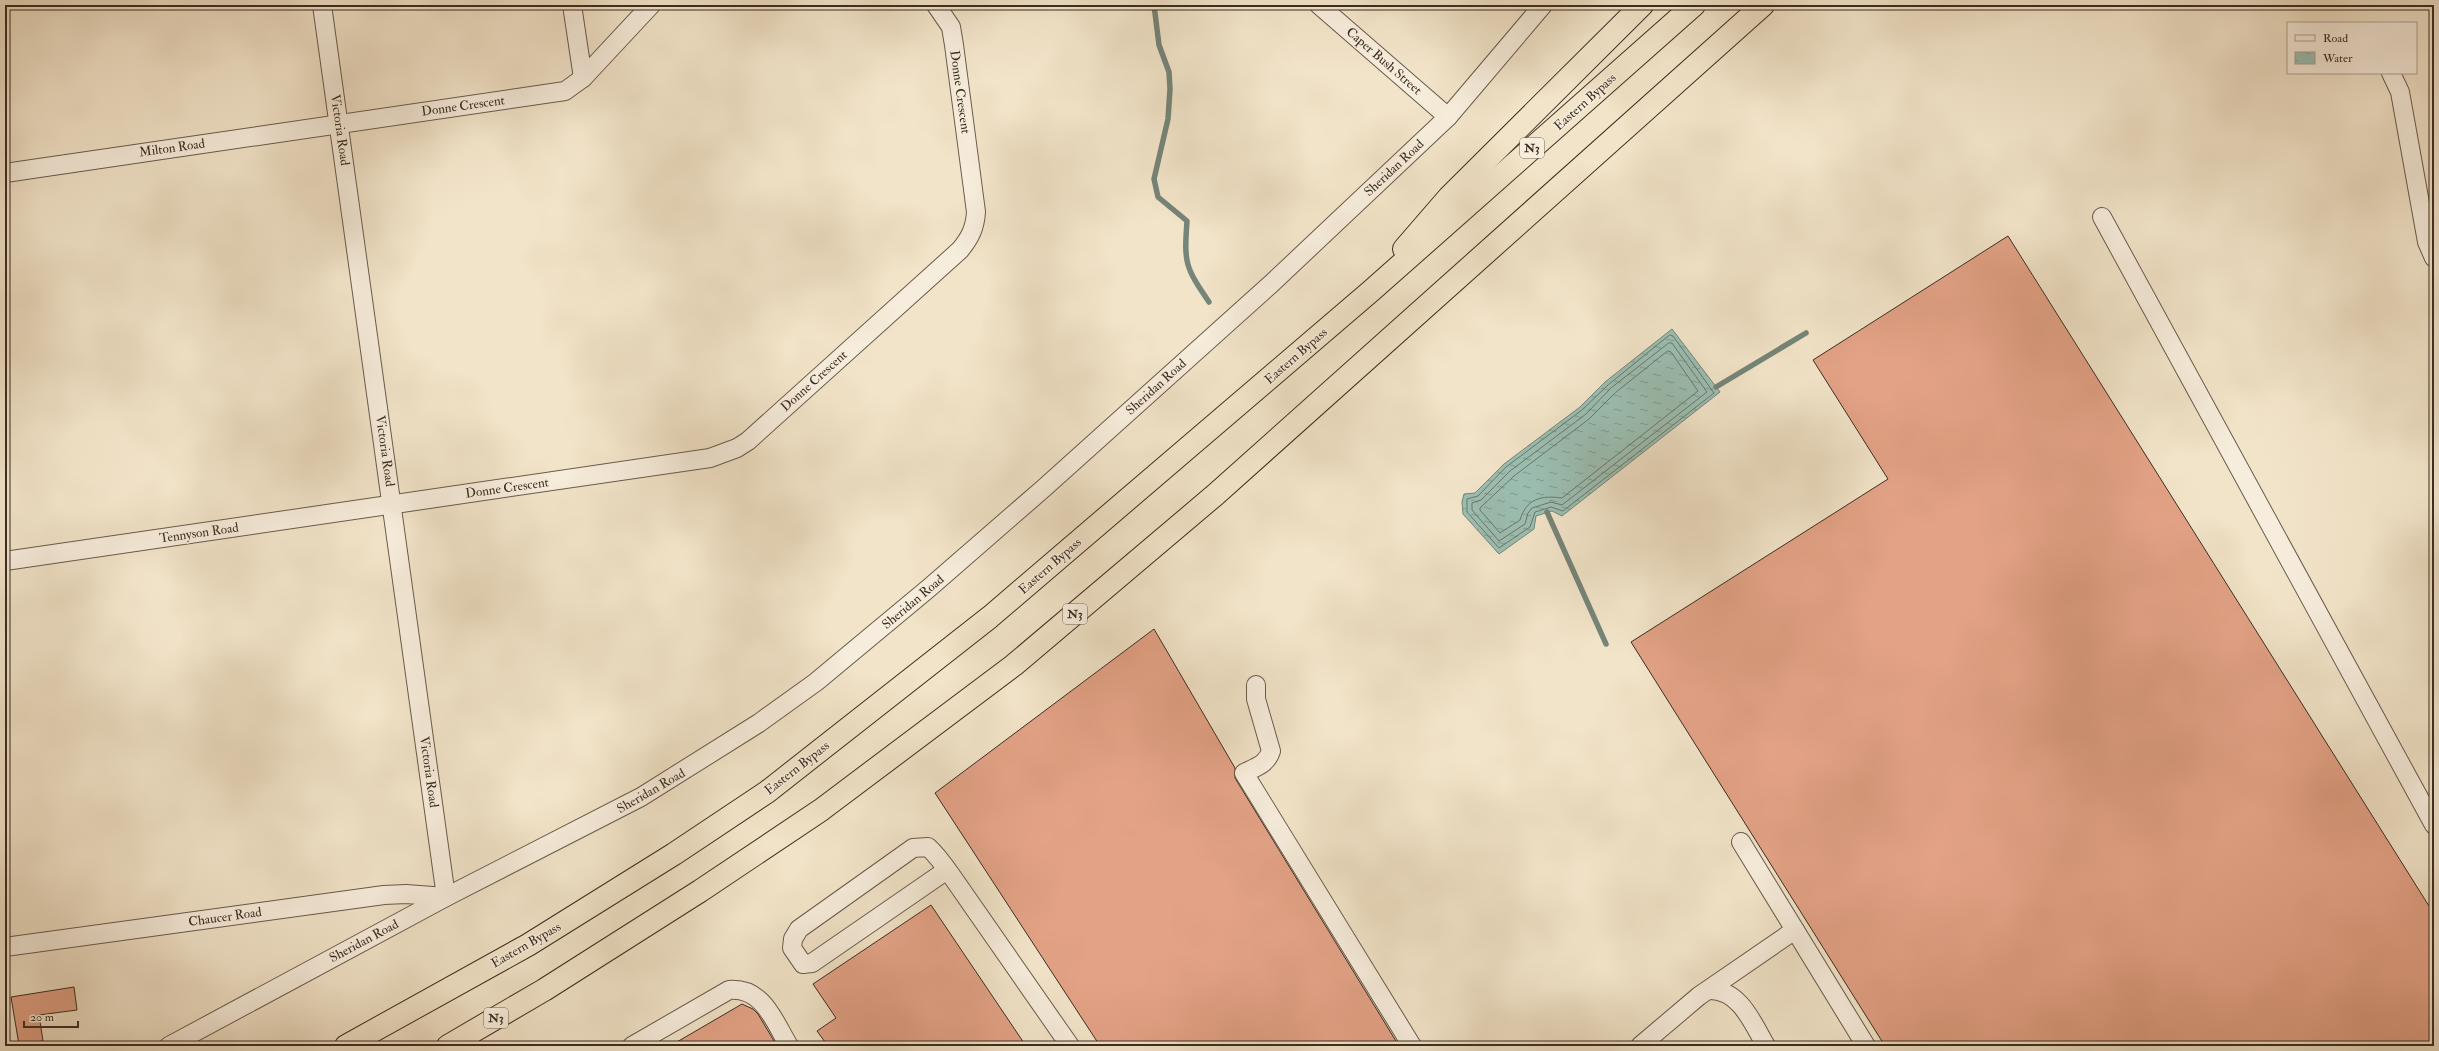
<svg xmlns="http://www.w3.org/2000/svg" width="2439" height="1051" font-family="'IM FELL Double Pica',serif">
<style>
.water{fill:url(#water-ripples);stroke:#758579}
.lines{fill:none;stroke-linecap:round;stroke-linejoin:round}
.shore{stroke:#6b766a;stroke-width:1}
.stream{stroke:#758579;stroke-width:5.5}
.building{fill:#e3a286;stroke:#3b2d21}
.minor-casing{stroke:#695b4b;stroke-width:20}
.highway-casing{stroke:#3b2d21;stroke-width:24}
.minor{stroke:#f7eddc;stroke-width:18}
.highway{stroke:#f2e4c9;stroke-width:22}
.labels{text-anchor:middle;dominant-baseline:central;stroke-width:3;stroke-linejoin:round;paint-order:stroke}
.shield{fill:#f7eddc;stroke:#736759;stroke-width:1}
.shield-label{font-size:12px;font-weight:bold;fill:#3b2d21}
.street-label{font-size:13px;fill:#3b2d21;stroke:#f7eddc}
</style>
<defs>
<pattern id="water-ripples" width="26" height="14" patternUnits="userSpaceOnUse"><rect width="26" height="14" fill="#9bbfb3"/><path d="M2 4q2-2 4 0t4 0M15 11q2-2 4 0t4 0" fill="none" stroke="#809c91"/></pattern>
</defs>
<rect width="100%" height="100%" fill="#f2e4c9"/>
<filter id="stains"><feTurbulence type="fractalNoise" baseFrequency=".005" numOctaves="4"/><feColorMatrix values="0 0 0 0 .2 0 0 0 0 .09 0 0 0 0 .02 0 0 0 .5 -.17"/></filter>
<radialGradient id="worn" r=".72"><stop offset=".6" stop-color="#630" stop-opacity="0"/><stop offset="1" stop-color="#630" stop-opacity=".3"/></radialGradient>
<polygon class="water" points="1672,329 1720,392 1562,516 1552,511 1536,516 1534,529 1499,554 1463,514 1462,502 1464,494 1475,493 1504,464 1580,407 1605,382"/>
<g class="lines">
<g class="shore">
<polygon points="1670,335 1673,336 1714,393 1563,511 1551,507 1535,512 1530,527 1499,548 1467,512 1467,499 1478,496 1506,467 1582,410 1608,385"/>
<polygon points="1669,343 1672,343 1707,392 1562,505 1551,502 1532,508 1528,513 1525,524 1499,541 1472,510 1472,503 1481,500 1510,471 1586,414 1611,388"/>
<path d="M1668 351 1671 352 1698 391 1562 498C1541 495 1526 499 1520 520L1500 533 1480 510V508L1514 476 1589 419 1615 393Z"/>
</g>
<g class="stream">
<path d="M1154 5 1159 45 1169 72 1170 89 1168 119 1154 179 1158 197 1187 221C1184 263 1185 267 1209 302"/>
<polyline points="1716,387 1806,333"/>
<polyline points="1547,512 1606,644"/>
</g>
</g>
<g class="building">
<polygon points="2008,236 2434,914 2434,1046 1885,1046 1631,642 1888,479 1813,360"/>
<polygon points="1154,629 1235,768 1235,778 1399,1046 1100,1046 935,793"/>
<polygon points="931,905 1026,1046 828,1046 817,1031 836,1018 813,984"/>
<polygon points="74,987 77,1010 39,1015 43,1041 19,1045 11,997"/>
<polygon points="742,1004 753,1009 758,1014 777,1046 670,1046"/>
</g>
<g class="lines">
<g class="minor-casing">
<g id="minor">
<polyline points="572,5 583,78"/>
<polyline points="1319,5 1448,117"/>
<polyline points="2391,73 2400,92 2427,242 2434,258"/>
<polyline points="5,173 565,91 583,78 651,5"/>
<polyline points="2102,217 2434,825"/>
<path d="M5 561 710 458 737 448 748 441 960 250C970 238 975 228 976 212L954 45 951 27 936 5"/>
<path d="M1256 685V699L1271 751C1267 764 1256 767 1244 773L1412 1046"/>
<polyline points="1741,842 1866,1046"/>
<path d="M947 870 812 963 803 964 792 948 793 939 799 929 913 848 928 847C937 855 944 865 951 875L1070 1046"/>
<polyline points="5,947 384,895 406,894 446,897 322,5"/>
<path d="M1709 990C1740 989 1753 1024 1766 1046"/>
<polyline points="169,1046 446,897 641,797 759,723 816,682 929,588 1044,488 1271,284 1448,117 1543,5"/>
<path d="M632 1046 729 990C763 987 774 1021 789 1046"/>
<polyline points="1640,1046 1699,996 1795,930"/>
</g>
</g>
<g class="highway-casing">
<g id="highway">
<polyline points="1404,249 1449,197 1642,5"/>
<polyline points="346,1046 528,945 674,854 767,792 990,617 1371,291 1694,5"/>
<polyline points="448,1046 544,990 700,891 821,810 1014,665 1215,495 1763,5"/>
</g>
</g>
<use href="#minor" class="minor"/>
<use href="#highway" class="highway"/>
</g>
<g class="labels">
<g class="shield">
<rect x="1520" y="138" width="24" height="20" rx="3"/>
<rect x="1063" y="604" width="24" height="20" rx="3"/>
<rect x="484" y="1008" width="24" height="20" rx="3"/>
</g>
<g class="shield-label">
<text x="1532" y="148">N3</text>
<text x="1075" y="614">N3</text>
<text x="496" y="1018">N3</text>
</g>
<g class="street-label">
<text transform="translate(1384 61) rotate(41)">Caper Bush Street</text>
<text transform="translate(960 92) rotate(82)">Donne Crescent</text>
<text transform="translate(1585 102) rotate(-42)">Eastern Bypass</text>
<text transform="translate(463 106) rotate(-8)">Donne Crescent</text>
<text transform="translate(340 130) rotate(82)">Victoria Road</text>
<text transform="translate(172 148) rotate(-8)">Milton Road</text>
<text transform="translate(1394 168) rotate(-43)">Sheridan Road</text>
<text transform="translate(1296 356) rotate(-41)">Eastern Bypass</text>
<text transform="translate(814 381) rotate(-42)">Donne Crescent</text>
<text transform="translate(1156 387) rotate(-42)">Sheridan Road</text>
<text transform="translate(385 451) rotate(82)">Victoria Road</text>
<text transform="translate(507 488) rotate(-8)">Donne Crescent</text>
<text transform="translate(199 533) rotate(-8)">Tennyson Road</text>
<text transform="translate(1050 566) rotate(-41)">Eastern Bypass</text>
<text transform="translate(913 602) rotate(-40)">Sheridan Road</text>
<text transform="translate(797 768) rotate(-38)">Eastern Bypass</text>
<text transform="translate(429 772) rotate(82)">Victoria Road</text>
<text transform="translate(651 791) rotate(-30)">Sheridan Road</text>
<text transform="translate(225 917) rotate(-8)">Chaucer Road</text>
<text transform="translate(364 941) rotate(-28)">Sheridan Road</text>
<text transform="translate(526 945) rotate(-30)">Eastern Bypass</text>
</g>
</g>
<rect width="2439" height="1051" fill="none" stroke="#f2e4c9" stroke-width="20"/>
<rect x="6" y="6" width="2427" height="1039" fill="none" stroke="#3b2d21" stroke-width="2"/>
<rect x="10" y="10" width="2419" height="1031" fill="none" stroke="#3b2d21"/>
<rect x="2287" y="22" width="130" height="52" fill="#f7eddc" stroke="#aca091"/>
<rect x="2295" y="35" width="20" height="6" fill="#f7eddc" stroke="#aca091"/>
<text x="2323" y="42" font-size="12" fill="#3b2d21">Road</text>
<rect x="2295" y="52" width="20" height="12" fill="url(#water-ripples)" stroke="#aca091"/>
<text x="2323" y="62" font-size="12" fill="#3b2d21">Water</text>
<path d="M24 1021v6h54v-6" fill="none" stroke="#3b2d21" stroke-width="2"/>
<text x="30" y="1021" font-size="12" fill="#3b2d21" stroke="#f7eddc" stroke-width="3" paint-order="stroke">20 m</text>
<rect width="100%" height="100%" filter="url(#stains)"/>
<rect width="100%" height="100%" fill="url(#worn)"/>
</svg>
